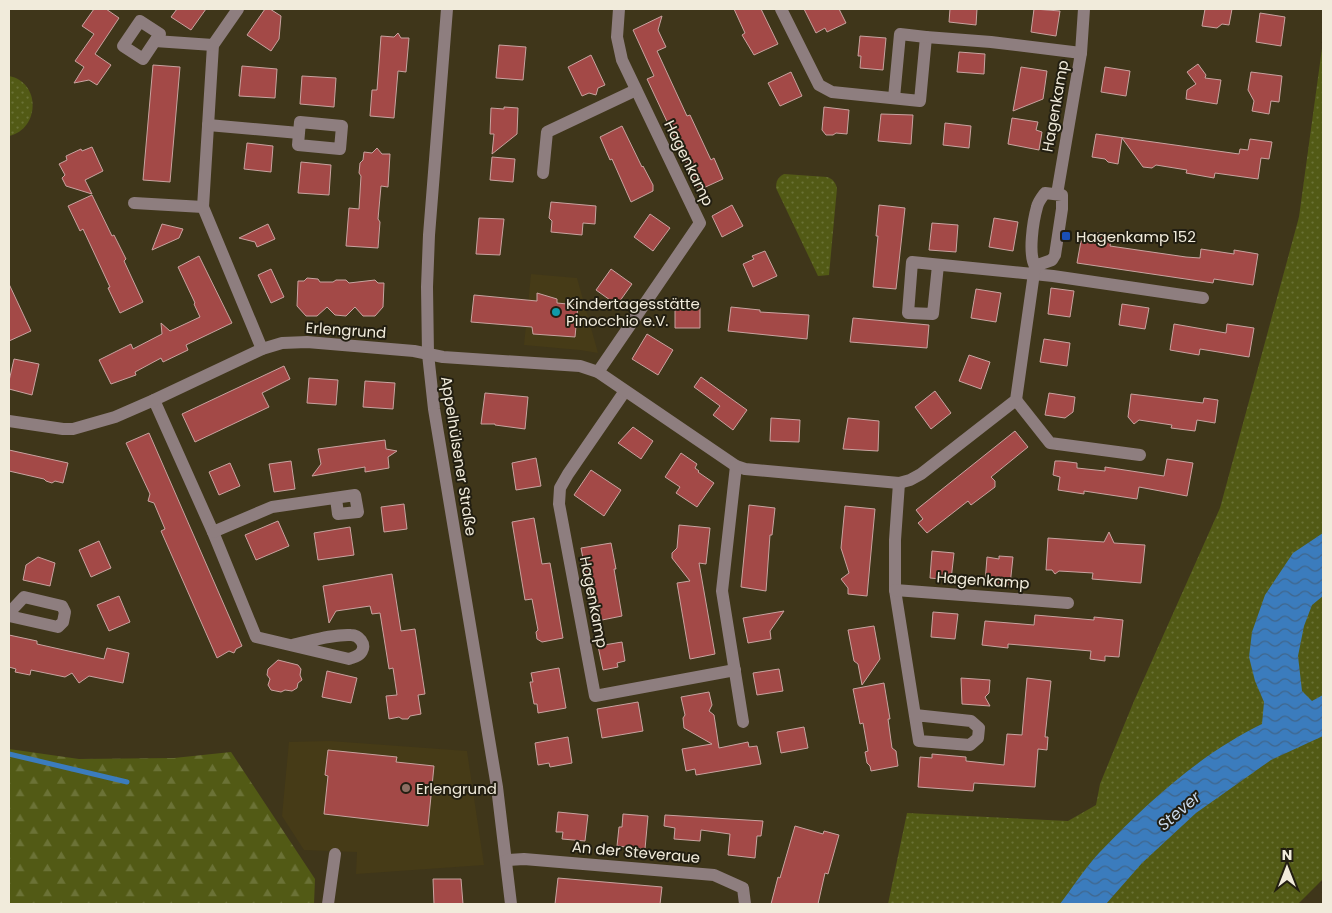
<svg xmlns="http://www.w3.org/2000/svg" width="1332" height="913" font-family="Poppins,sans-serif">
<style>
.built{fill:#463b17}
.grass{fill:url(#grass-dots)}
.forest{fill:url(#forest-firs)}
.water{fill:url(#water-waves)}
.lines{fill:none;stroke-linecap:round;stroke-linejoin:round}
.stream{stroke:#3b7cbd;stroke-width:5}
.building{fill:#a34947;stroke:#c8a3a0}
.minor{stroke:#8e7e7f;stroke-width:12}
.transit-dot{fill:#1a4fb4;stroke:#221e11;stroke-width:2}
.culture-dot{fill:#0f9aa8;stroke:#221e11;stroke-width:2}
.education-dot{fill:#8d6e63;stroke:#221e11;stroke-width:2}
.labels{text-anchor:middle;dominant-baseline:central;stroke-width:4;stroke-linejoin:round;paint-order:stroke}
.street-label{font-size:15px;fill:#f1ebdb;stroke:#221e11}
.poi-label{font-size:15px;fill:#f1ebdb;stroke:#221e11;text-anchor:start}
.water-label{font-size:16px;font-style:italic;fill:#cadaec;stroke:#221e11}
</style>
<defs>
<pattern id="grass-dots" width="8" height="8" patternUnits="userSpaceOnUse" patternTransform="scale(1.25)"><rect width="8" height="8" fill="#525a15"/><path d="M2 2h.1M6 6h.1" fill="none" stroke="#6b7236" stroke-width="1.8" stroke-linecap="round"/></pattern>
<pattern id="forest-firs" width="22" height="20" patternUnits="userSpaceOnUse" patternTransform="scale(1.25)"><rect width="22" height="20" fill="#525a15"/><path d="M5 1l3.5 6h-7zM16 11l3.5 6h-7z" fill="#6b7236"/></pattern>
<pattern id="water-waves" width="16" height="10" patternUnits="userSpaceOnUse" patternTransform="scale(1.25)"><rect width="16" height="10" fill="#3b7cbd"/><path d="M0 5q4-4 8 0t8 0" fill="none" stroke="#40668c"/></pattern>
</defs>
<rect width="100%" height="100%" fill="#3f361a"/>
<g class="built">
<polygon points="531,274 577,278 598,353 580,350 524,345"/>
<polygon points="330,741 467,751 484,865 356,874 357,852 304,850 282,816 289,742"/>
</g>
<g class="grass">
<polygon points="1323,41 1323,879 1298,904 888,904 907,813 1068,821 1096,805 1100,784 1134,701 1220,508 1299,217"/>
<path d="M9 76C41 82 40 129 9 136Z"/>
<path d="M784 174 827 177C833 179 835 182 837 188L829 275 818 276 776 188C776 181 778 177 784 174Z"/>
</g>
<polygon class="forest" points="9,749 79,759 174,758 231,752 315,879 314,904 9,904"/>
<path class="water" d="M1323 533V596L1312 605 1304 626 1298 656 1302 691 1312 701 1323 695V736L1271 760 1196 813 1142 863 1106 904H1060C1073 887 1085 868 1099 853 1147 803 1200 754 1262 724L1264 702 1255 681 1249 657 1252 632 1265 595 1293 553Z"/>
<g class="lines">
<polyline class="stream" points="9,754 127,782"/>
</g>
<g class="building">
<polygon points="94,9 106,9 119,18 95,54 111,65 97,85 89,80 74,83 84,67 75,61 94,34 82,26"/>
<polygon points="177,9 206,9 191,30 171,17"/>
<polygon points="265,9 270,9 281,16 279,39 271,51 247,35"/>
<polygon points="734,9 761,9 778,44 754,55 742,35 745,33"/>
<polygon points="804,9 839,9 846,23 827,32 825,28 816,33"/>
<polygon points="950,9 977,9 976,25 949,22"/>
<polygon points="1034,9 1060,11 1056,36 1031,32"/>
<polygon points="1205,9 1232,9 1229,25 1222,24 1217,28 1202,26"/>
<polygon points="1260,13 1285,17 1281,46 1256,42"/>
<polygon points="662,16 658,30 666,47 657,51 687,116 690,115 711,160 714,158 723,179 699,190 647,79 654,76 633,30"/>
<polygon points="398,33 401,38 409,38 406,72 398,71 394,118 370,116 372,90 377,90 381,36 394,37"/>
<polygon points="860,36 886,38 883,70 860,68 861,56 858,56"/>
<polygon points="499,45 526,47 523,80 496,78"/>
<polygon points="959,52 985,54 984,74 957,72"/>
<polygon points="591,55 605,85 598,88 596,95 589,93 582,96 568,67"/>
<polygon points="1198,64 1206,75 1205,78 1221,80 1217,104 1186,99 1187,90 1196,84 1187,72"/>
<polygon points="153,65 180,67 170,182 143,180"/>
<polygon points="242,66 277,69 275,98 239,96"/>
<polygon points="1021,67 1047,71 1043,99 1013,111"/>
<polygon points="1105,67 1130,71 1126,96 1101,92"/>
<polygon points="791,72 802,96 780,106 768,83"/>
<polygon points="1251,72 1282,76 1279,102 1271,101 1269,114 1252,111 1254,101 1248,90"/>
<polygon points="302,76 336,78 334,107 300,104"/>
<polygon points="504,107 518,108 517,134 492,154 494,134 490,134 491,108 504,109"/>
<polygon points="824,107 849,110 847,134 836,133 833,135 826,135 822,130"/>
<polygon points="881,114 913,115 911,144 878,141"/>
<polygon points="1012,118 1038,122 1036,130 1042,132 1039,150 1008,144"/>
<polygon points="945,123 971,126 969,148 943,145"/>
<polygon points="622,126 642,167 643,166 653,185 653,191 631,202 612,159 610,160 600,137"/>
<polygon points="1096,134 1239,154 1240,149 1248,150 1250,139 1272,142 1269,159 1261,158 1258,179 1215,173 1214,178 1186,173 1187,170 1156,165 1152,168 1143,167 1122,138 1118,164 1108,162 1105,159 1092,157"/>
<polygon points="247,143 273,146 271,172 244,169"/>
<polygon points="92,147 103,171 85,180 92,194 66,186 62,178 65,175 59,164 67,160 66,156 81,149 82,151"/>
<polygon points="377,148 382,154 390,154 388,187 381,186 378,219 380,222 378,248 346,246 349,208 359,209 361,176 359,173 360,163 363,160 364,152 372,153"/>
<polygon points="492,157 515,159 513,182 490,180"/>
<polygon points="301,162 331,165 329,195 298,193"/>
<polygon points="92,195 112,236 114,235 126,259 124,261 143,302 120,313 108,288 110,287 83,229 80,231 68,206"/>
<polygon points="551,202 596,206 595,224 583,223 582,235 551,232 552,221 549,218"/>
<polygon points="732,205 743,226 722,237 712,216"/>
<polygon points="879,205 905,208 896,289 873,287 878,236 876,236"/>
<polygon points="650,214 670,228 653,251 634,237"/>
<polygon points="479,218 504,219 500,255 476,254"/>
<polygon points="994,218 1018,222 1013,251 989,247"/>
<polygon points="932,223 958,225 956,252 929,250"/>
<polygon points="162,224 183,229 179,238 152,250"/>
<polygon points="268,224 275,239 257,247 255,242 239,238"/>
<polygon points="1097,233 1112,235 1110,246 1186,257 1200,258 1201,249 1234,254 1234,250 1258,254 1253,285 1214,279 1213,283 1077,263 1081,241 1096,243"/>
<polygon points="765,251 777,276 753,287 743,264 754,259 752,256"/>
<polygon points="199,256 232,323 186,345 188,350 163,362 161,358 135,372 136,375 111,384 99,360 131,344 133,349 162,334 161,323 170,331 200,317 194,304 195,303 178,267"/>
<polygon points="271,269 284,297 271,303 258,275"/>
<polygon points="611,269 632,284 617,305 596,290"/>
<polygon points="307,278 318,279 320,282 333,282 336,280 346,280 349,283 375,280 378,283 384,283 383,307 375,316 363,316 355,307 346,316 335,315 327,307 317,316 306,316 297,306 298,281 304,281"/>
<polygon points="9,284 31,331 9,341"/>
<polygon points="1051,288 1074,291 1070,317 1048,314"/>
<polygon points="976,289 1001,293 996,322 971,318"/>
<polygon points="537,293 557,299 557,303 578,305 575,337 533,334 532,327 471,322 474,295 537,301"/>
<polygon points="675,304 700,305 700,328 675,328"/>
<polygon points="1122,304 1149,308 1145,329 1119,325"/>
<polygon points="731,307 760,310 760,312 809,315 807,339 728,331"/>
<polygon points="853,318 929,325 927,348 850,342"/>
<polygon points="1174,324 1226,333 1227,324 1254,328 1249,357 1200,349 1199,355 1170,350"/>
<polygon points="647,334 673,350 658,375 632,359"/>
<polygon points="1044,339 1070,343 1067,366 1040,362"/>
<polygon points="969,355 990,362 981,389 959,381"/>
<polygon points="14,359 39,364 32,395 9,389 9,381"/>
<polygon points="284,366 290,379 262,393 269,407 195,442 182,414"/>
<polygon points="701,377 747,410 733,430 713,415 720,406 694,387"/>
<polygon points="309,378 338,380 336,405 307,403"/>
<polygon points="365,381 395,383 393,409 363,407"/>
<polygon points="935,391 951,413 931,429 915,407"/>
<polygon points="485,393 528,397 525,429 495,425 495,424 481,424"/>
<polygon points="1049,393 1075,397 1073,412 1065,418 1045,415"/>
<polygon points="1131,394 1203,403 1204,398 1218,400 1215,423 1197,420 1195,431 1171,428 1172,425 1139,420 1134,424 1128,417"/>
<polygon points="771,418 800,420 799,442 770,441"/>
<polygon points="848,418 879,421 878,451 843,449"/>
<polygon points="633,427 653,441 641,459 618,443"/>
<polygon points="1015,431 1028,447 991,477 995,481 995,487 971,505 968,501 927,533 918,523 923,519 916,510"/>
<polygon points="149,433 242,646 236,649 234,653 229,651 217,658 161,531 165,529 154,503 148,501 150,494 126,443"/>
<polygon points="385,440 386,449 397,451 388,457 389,468 365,472 365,467 312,476 321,464 318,449"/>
<polygon points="9,450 68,463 63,483 55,481 52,483 46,481 44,479 9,471"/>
<polygon points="681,453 697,464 695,468 699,471 698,472 714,483 697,507 676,493 680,487 665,477"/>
<polygon points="536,458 541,486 516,490 512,463"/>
<polygon points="1167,459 1193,463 1187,496 1139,487 1137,499 1084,491 1084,494 1058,490 1060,477 1053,475 1055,461 1061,461 1077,463 1077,468 1105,471 1105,467 1164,476"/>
<polygon points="291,461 295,489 274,492 269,464"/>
<polygon points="230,463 240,486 219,495 209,472"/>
<polygon points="591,470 621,490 604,516 574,495"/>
<polygon points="404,504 407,529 384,532 381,507"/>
<polygon points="749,505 775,508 772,535 770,535 766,591 741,587"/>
<polygon points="845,506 875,509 867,596 848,594 848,588 841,579 849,573 841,548"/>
<polygon points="534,518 542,564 550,563 563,638 542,642 537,639 536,632 538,630 532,599 525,600 512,522"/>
<polygon points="278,521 289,546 256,560 245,535"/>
<polygon points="679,525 710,528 706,564 699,563 715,654 690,659 677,583 690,581 672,558 672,553 677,548"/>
<polygon points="350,527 354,555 318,560 314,533"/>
<polygon points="1109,532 1114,543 1145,545 1141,583 1092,579 1093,573 1059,571 1055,574 1052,570 1046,570 1048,538 1104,542"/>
<polygon points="99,541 111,568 91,577 79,550"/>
<polygon points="611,543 616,569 614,569 622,616 597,621 588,574 586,574 581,548"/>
<polygon points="932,551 954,553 951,580 930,578"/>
<polygon points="999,556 1013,557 1010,585 985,583 987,557 999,559"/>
<polygon points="38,557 55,563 50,586 23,580 26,565"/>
<polygon points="392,574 401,631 415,629 425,694 418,695 421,714 410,716 408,719 402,719 399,717 389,719 386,696 397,695 393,668 389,669 380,613 372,614 370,606 336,611 329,623 323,586"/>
<polygon points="119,596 130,622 109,631 97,605"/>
<polygon points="784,611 770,631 771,639 748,643 743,618"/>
<polygon points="933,612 958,614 955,639 931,637"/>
<polygon points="1035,615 1094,620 1094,617 1123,620 1119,657 1105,656 1105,661 1090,659 1091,651 1008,644 1008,648 982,645 985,621 1034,625"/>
<polygon points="874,626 880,659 862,685 858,664 854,661 848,630"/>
<polygon points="9,635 37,641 37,644 104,659 107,648 129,653 123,683 89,676 79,683 72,673 65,677 31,670 30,675 15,672 16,669 9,667"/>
<polygon points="622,642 625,661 617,663 618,667 603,670 598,646"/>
<polygon points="278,660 298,665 301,669 300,675 302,680 298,683 297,688 292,691 285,690 281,692 271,690 268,685 270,679 267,675 268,669"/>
<polygon points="559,668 566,708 538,713 537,704 534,704 530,682 533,682 531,673"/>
<polygon points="779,669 783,691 757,695 753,673"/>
<polygon points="327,671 357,678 351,703 322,697"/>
<polygon points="961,678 990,680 989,693 985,697 990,706 962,704"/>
<polygon points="1027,678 1051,681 1045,737 1048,737 1047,750 1038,749 1035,787 974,783 973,791 918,787 920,757 932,758 932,754 966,757 966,761 1004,765 1007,734 1022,735"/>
<polygon points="884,683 890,719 888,719 892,748 896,751 898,766 871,771 870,766 867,763 865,752 868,751 863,723 860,724 853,689"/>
<polygon points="709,692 712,705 709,711 714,715 719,748 748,742 749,747 757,746 761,764 696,775 695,769 686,771 682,749 712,744 684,728 683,718 685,715 681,697"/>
<polygon points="638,702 643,731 602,738 597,709"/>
<polygon points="804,727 808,748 781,753 777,732"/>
<polygon points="568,737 572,763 550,767 549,763 538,765 535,743"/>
<polygon points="328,750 397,757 396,762 434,766 428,826 324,814 328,776 325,775"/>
<polygon points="558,812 588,815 585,841 562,839 563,832 556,832"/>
<polygon points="623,814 648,816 645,849 617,846 619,827 622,827"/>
<polygon points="665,815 763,821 761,836 757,836 755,858 728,855 730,834 701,830 700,841 674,839 675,828 664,826"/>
<polygon points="795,826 823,834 824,831 839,835 828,874 825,873 818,904 771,904 778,877 780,878"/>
<polygon points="558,878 662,887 660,904 555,904"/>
<polygon points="433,879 461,879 463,904 434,904"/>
</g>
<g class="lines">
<g class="minor">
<polyline points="238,9 213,45 203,207 262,349"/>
<polyline points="447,9 429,235 427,287 428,354 434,409 497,787 511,904"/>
<polyline points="781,9 819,85 832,92 920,101 926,37 991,42 1081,53"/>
<polyline points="155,41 143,59 123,46 140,21 160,34 155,41 213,45"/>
<polyline points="894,98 900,34 926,37"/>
<polyline points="208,125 299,133 298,145 340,149 342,126 300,122 299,133"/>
<polyline points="543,173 547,132 636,90"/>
<polyline points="1057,194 1081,53 1084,9"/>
<polyline points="134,203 203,207"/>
<polyline points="938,265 933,314 908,313 912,262 1053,276 1203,298"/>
<polyline points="598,372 700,223 622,60 617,37 619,9"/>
<polyline points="625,391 568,474 560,488 559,504 595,696 735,670"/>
<path d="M154 400 213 532 256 637 349 659C354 657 360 656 362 651 366 644 359 635 351 635 332 634 311 641 292 645"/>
<polyline points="1016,400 1050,443 1140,455"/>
<path d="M9 421 63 429H73L115 417 154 400 262 349 282 343 307 342 414 351 443 357 580 366 598 372 736 466 745 469 899 483 910 480 921 474 1016 400 1035 266C1028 254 1033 221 1037 207 1038 202 1042 197 1045 193L1062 195V209L1055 255 1052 260 1035 266"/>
<polyline points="736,466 722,591 743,722"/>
<polyline points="899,483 895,540 895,590 919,741 970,745 978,738 979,728 971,721 915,715"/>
<polyline points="213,532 272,507 355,495 358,512 338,514 336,498"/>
<polyline points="895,590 1068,603"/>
<polyline points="9,613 24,597 62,606 65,612 63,622 58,627 9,616"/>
<polyline points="507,860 524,859 714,875 743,888 745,904"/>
<polyline points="328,904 335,854"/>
</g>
</g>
<rect class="transit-dot" x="1061" y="231" width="10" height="10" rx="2.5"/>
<circle class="culture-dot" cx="556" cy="312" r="5"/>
<circle class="education-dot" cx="406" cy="788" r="5"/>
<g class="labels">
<g class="street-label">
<text transform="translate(1055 106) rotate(-80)">Hagenkamp</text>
<text transform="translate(689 163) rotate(64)">Hagenkamp</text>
<text transform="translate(346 330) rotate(4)">Erlengrund</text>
<text transform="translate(459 456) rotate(81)">Appelhülsener Straße</text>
<text transform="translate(983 580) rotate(4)">Hagenkamp</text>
<text transform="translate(594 602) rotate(79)">Hagenkamp</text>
<text transform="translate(636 852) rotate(5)">An der Steveraue</text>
</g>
<g class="poi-label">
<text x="1076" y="236">Hagenkamp 152</text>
<text x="566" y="303">Kindertagesstätte<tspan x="566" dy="17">Pinocchio e.V.</tspan></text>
<text x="416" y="788">Erlengrund</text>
</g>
<g class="water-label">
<text transform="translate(1179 811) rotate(-41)">Stever</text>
</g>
</g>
<rect width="1332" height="913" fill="none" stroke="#f1ebdb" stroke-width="20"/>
<g transform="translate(1287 868)" stroke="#221e11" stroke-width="4" paint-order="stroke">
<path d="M0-4L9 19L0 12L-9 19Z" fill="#f1ebdb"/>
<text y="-8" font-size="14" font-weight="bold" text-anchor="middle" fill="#f1ebdb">N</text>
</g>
</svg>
